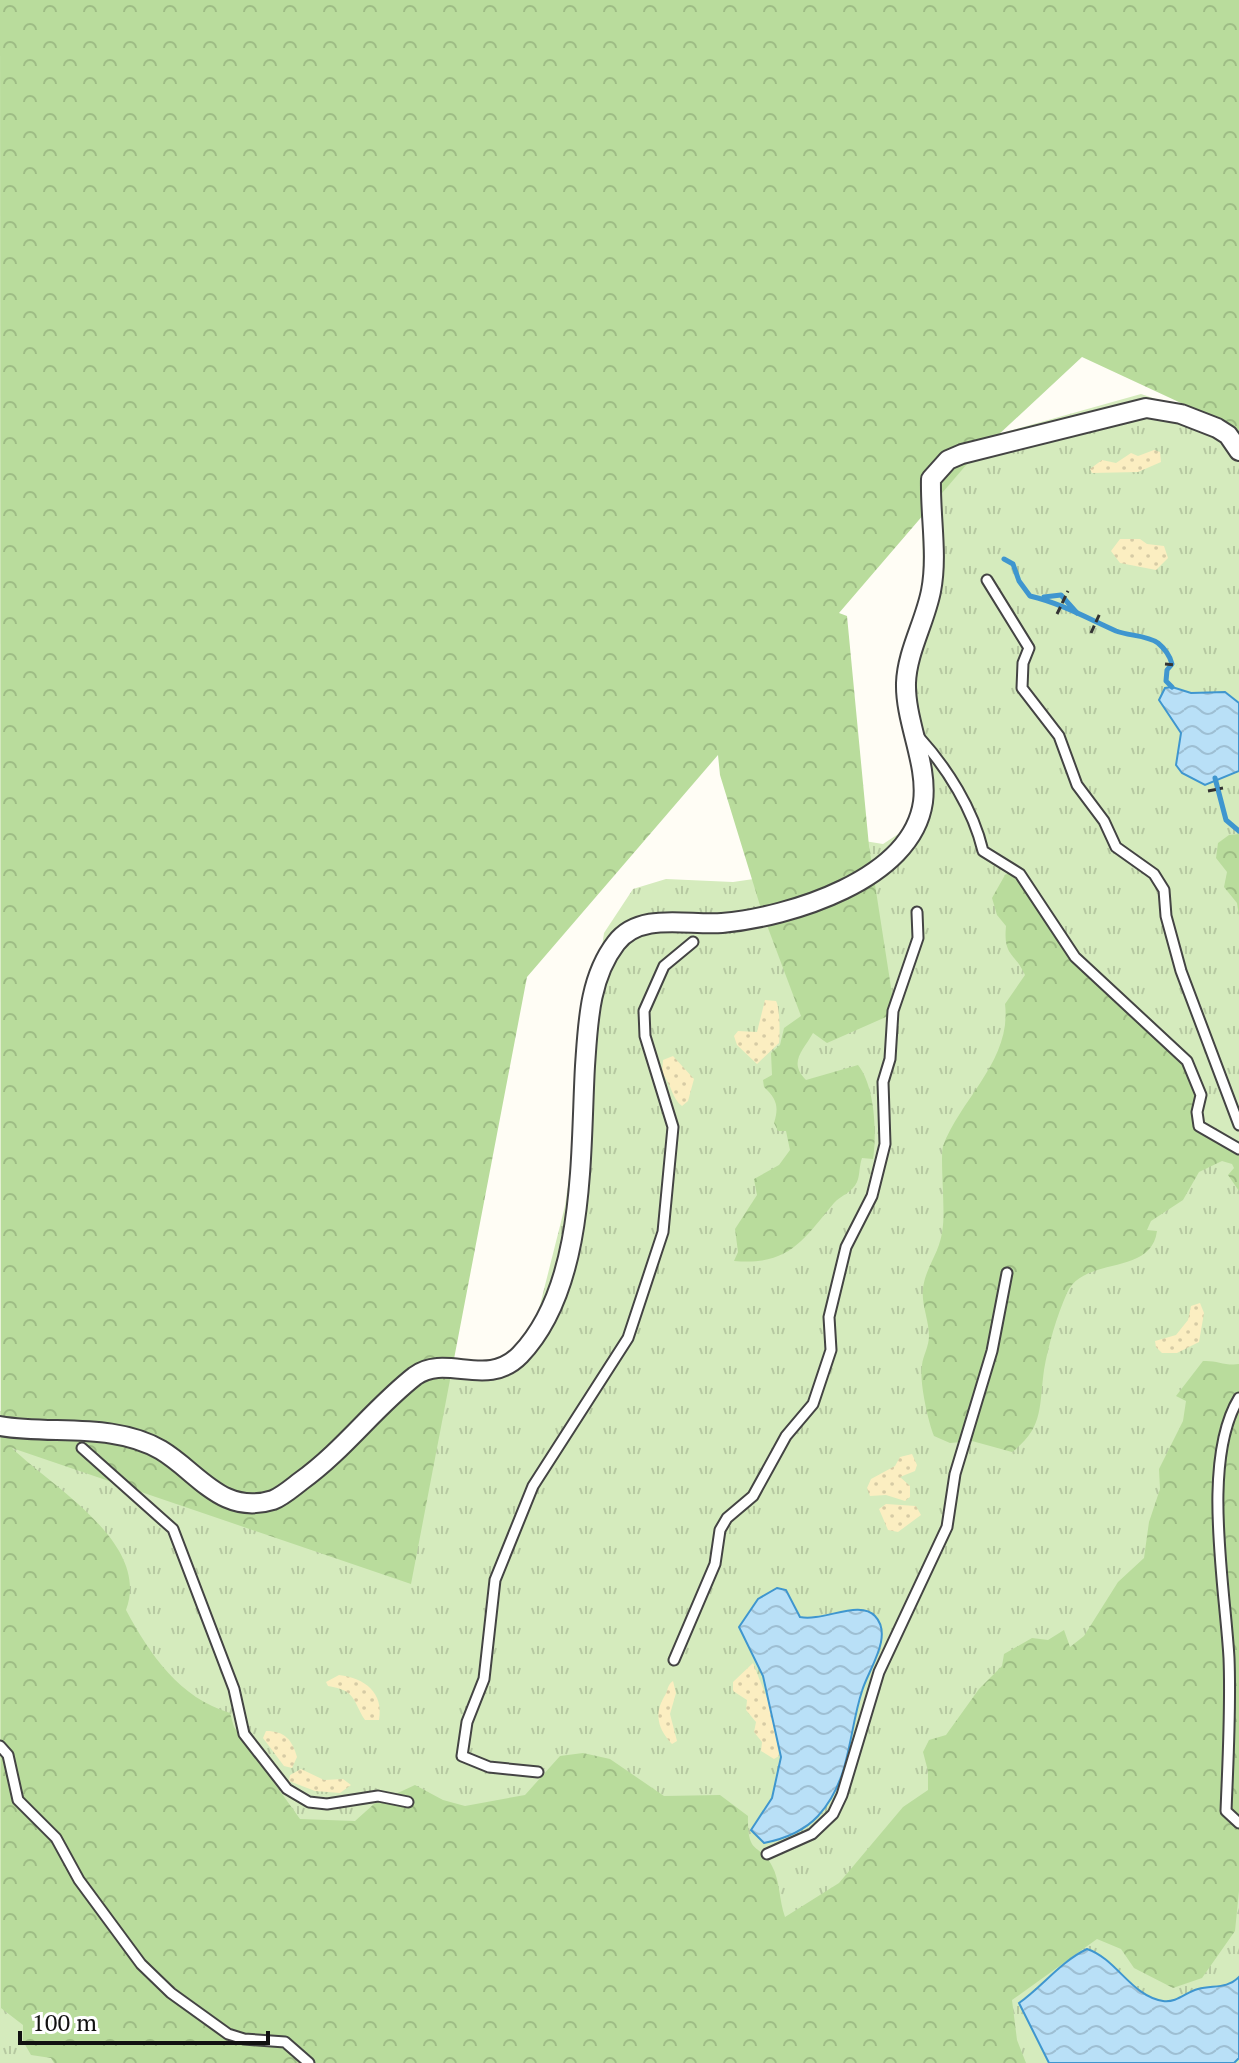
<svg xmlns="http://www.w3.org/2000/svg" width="1239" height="2063" font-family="'PT Serif',serif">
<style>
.grass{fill:url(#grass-tufts)}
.forest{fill:url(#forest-crowns)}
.sand{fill:url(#sand-dots)}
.water{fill:url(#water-waves);stroke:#3f96cf;stroke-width:2}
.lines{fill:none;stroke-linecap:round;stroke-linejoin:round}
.stream{stroke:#3f96cf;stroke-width:5}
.service-casing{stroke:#444;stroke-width:13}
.minor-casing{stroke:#444;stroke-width:22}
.path{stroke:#333;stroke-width:3;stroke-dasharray:8 4;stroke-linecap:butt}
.service{stroke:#fff;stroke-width:9}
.minor{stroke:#fff;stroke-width:18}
</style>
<defs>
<pattern id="grass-tufts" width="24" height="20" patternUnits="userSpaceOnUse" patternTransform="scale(2)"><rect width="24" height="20" fill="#d5ebbd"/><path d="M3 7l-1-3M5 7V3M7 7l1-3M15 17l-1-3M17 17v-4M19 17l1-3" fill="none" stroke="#b6c8a1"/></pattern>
<pattern id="forest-crowns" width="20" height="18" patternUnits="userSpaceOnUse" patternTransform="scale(2)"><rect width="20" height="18" fill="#b9dc9c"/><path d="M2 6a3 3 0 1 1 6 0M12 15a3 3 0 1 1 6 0" fill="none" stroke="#9ebc85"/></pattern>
<pattern id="sand-dots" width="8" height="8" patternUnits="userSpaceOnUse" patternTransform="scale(2)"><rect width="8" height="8" fill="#fbeec1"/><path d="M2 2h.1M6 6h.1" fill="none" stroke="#d6cba5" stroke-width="1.8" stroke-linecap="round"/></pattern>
<pattern id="water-waves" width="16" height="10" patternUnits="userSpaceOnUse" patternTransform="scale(2)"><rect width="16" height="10" fill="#b9e0f7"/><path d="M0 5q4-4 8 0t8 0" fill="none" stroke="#9ebfd3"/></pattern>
</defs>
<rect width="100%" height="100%" fill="#fffdf5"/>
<polygon class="grass" points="1141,394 1239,427 1239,2063 0,2063 0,1411 429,1386 472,1365 504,1357 535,1325 565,1206 604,933 633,889 666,879 733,882 767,877 852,839 883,844 906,829 917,786 904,712 923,590 922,493 945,449"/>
<g class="forest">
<path d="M0 0H1239V430L1082 357 967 464 839 613 847 616 869 846 895 1013 827 1043 813 1033C803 1051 788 1062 806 1080L858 1065C875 1086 877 1133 873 1159L862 1158C859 1166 860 1175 857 1182 852 1193 841 1195 834 1203 803 1240 789 1266 734 1261L738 1252 735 1229 757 1195 754 1179 779 1165 790 1150 786 1131H778L774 1123C779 1107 777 1099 764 1087L763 1080 772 1075 771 1053 780 1045 784 1028 801 1016 762 912 720 775 718 755 527 977 411 1584 12 1448C53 1488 151 1543 126 1610 150 1655 180 1698 230 1713L234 1727 300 1819 355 1821 374 1804 415 1785 443 1800 465 1806 525 1795 560 1756 583 1753 610 1759 664 1796 720 1795 748 1816C747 1858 760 1842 772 1866 780 1880 779 1901 785 1917L839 1883 903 1807 928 1790V1771L923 1752 929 1740 946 1735 979 1689 1002 1666 1004 1654 1032 1638 1048 1640 1064 1630 1070 1647 1084 1636 1118 1582 1144 1558 1149 1522 1160 1489 1159 1469 1183 1421 1186 1401 1176 1396 1203 1361C1216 1360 1225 1366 1239 1364V1891L1235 1931 1202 1978 1173 1988 1134 1968 1121 1949 1097 1939 1012 2000 1017 2040 1026 2063H54L51 2058 31 2055 23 2041V2025L1 2008Z"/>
<polygon points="1239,834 1239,916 1237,903 1224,887 1227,872 1216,858 1218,843 1229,835"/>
<path d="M1012 871 1075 965 1184 1063 1196 1090V1126L1207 1137 1239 1152V1191L1228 1175 1234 1168 1232 1164 1222 1161 1199 1172 1183 1200 1151 1221 1147 1230 1157 1231C1151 1277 1084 1255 1067 1293 1057 1315 1048 1346 1044 1370 1039 1406 1044 1428 1012 1452L972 1441 950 1443 934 1436C928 1421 919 1381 922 1365 923 1356 929 1346 929 1336 929 1320 921 1304 923 1288 926 1265 941 1253 943 1225 945 1207 940 1157 943 1146 961 1098 1012 1060 1005 1004L1025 975C1015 952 1003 957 1006 926L997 915 992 898 1005 875Z"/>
</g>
<g class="sand">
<polygon points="1154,450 1160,452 1161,462 1138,472 1092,473 1090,469 1102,460 1116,463 1131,453 1138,456"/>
<polygon points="1120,539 1140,539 1147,544 1164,546 1168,558 1156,570 1120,563 1111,551"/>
<path d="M765 1000 776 1001C780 1008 780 1034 779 1043L757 1064 737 1045 734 1036 738 1031 757 1032Z"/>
<path d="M673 1056 694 1079 688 1101 682 1106C672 1099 672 1085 662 1073L663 1060Z"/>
<polygon points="1200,1303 1204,1313 1199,1342 1177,1353 1162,1353 1156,1347 1155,1341 1176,1335 1188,1320 1191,1306"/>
<polygon points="912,1454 917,1465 915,1471 900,1477 910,1486 910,1497 905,1501 886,1495 870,1496 867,1488 871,1479 895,1466 900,1457"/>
<polygon points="886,1504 916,1506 921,1515 898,1532 888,1530 879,1509"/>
<polygon points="753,1663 772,1711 779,1756 774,1759 761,1751 762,1742 754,1732 756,1722 746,1710 747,1700 733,1691 733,1682"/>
<path d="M339 1675C365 1678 384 1693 379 1720H365C352 1700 357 1691 328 1686L326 1682Z"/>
<path d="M673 1681 676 1693 670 1714 677 1741 672 1744C658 1729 654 1714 664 1697 669 1690 666 1686 673 1681Z"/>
<path d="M266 1731C285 1731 292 1740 297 1757L292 1768 284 1766 263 1738Z"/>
<polygon points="301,1769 324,1780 343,1779 351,1785 340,1793 315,1791 289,1781 290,1775"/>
</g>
<g class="water">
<polygon points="1172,687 1191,693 1225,692 1239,703 1239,771 1205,785 1182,773 1176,765 1181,733 1159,700 1165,688"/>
<path d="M777 1588 786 1590 800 1617C823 1622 860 1599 875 1616 894 1636 868 1670 862 1691 848 1734 851 1780 818 1816 804 1831 784 1839 764 1843L751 1830 772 1798 781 1757 763 1676 739 1627 758 1599Z"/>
<path d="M1087 1949C1117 1959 1131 1996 1163 2001 1177 2003 1186 1992 1198 1989 1214 1985 1227 1989 1239 1977V2058L1234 2063H1049L1019 2003C1043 1986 1060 1962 1087 1949Z"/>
</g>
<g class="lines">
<g class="stream">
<path d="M1004 559 1013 564 1019 581 1030 596C1060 603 1087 618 1116 631 1129 636 1147 635 1158 643 1164 648 1170 656 1172 664L1167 670 1166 681 1172 687"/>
<polyline points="1044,597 1061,595 1077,613"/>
<polyline points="1215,778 1226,820 1239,831"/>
</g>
<g class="service-casing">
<g id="service">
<polyline points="987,580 1029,648 1023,663 1022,688 1059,736 1077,785 1104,821 1116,847 1154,874 1164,890 1166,916 1181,971 1239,1125"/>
<path d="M919 737C947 768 973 809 983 851L1020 874 1075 957 1187 1061 1201 1095 1197 1112 1199 1126 1239 1149"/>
<path d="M1239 1398C1201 1460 1225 1586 1229 1658 1231 1708 1228 1760 1226 1811L1239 1823"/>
<polyline points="82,1448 173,1529 234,1689 244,1734 287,1789 309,1802 327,1804 378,1796 408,1802"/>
<polyline points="674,1660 715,1564 720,1530 727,1518 753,1496 786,1436 813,1404 831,1350 829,1317 846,1247 872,1196 885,1144 883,1082 890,1059 893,1011 918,938 917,912"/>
<polyline points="0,1746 8,1755 18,1800 56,1838 79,1880 141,1964 171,1993 228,2034 244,2039 285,2042 309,2063"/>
<polyline points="538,1772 489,1767 462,1756 467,1722 484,1679 495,1580 533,1486 628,1338 663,1232 673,1127 645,1036 644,1011 664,966 693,942"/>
<polyline points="767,1854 812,1834 833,1814 842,1795 879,1672 947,1527 955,1474 992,1351 1007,1273"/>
</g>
</g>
<g class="minor-casing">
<path id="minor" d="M0 1426C52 1435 113 1422 161 1450 198 1472 222 1516 273 1500 283 1496 293 1487 301 1481 344 1450 374 1408 415 1376 446 1353 487 1389 520 1355 586 1286 580 1155 585 1066 588 1024 589 978 616 943 640 911 689 926 722 923 789 917 912 880 923 802 928 763 905 722 906 683 907 652 925 622 931 591 938 555 930 516 931 479L948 460 962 454 1146 408 1181 414 1217 428 1228 435 1239 451"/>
</g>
<g class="path">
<polyline points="1057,614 1068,591"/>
<polyline points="1091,633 1100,613"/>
<polyline points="1165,664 1177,665"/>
<polyline points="1208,791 1223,788"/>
</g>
<use href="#service" class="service"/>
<use href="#minor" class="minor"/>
</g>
<path d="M20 2031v12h248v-12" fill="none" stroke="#111111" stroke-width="4"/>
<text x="32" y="2031" font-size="24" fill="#111111" stroke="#ffffff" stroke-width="6" paint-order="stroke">100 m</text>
</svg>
